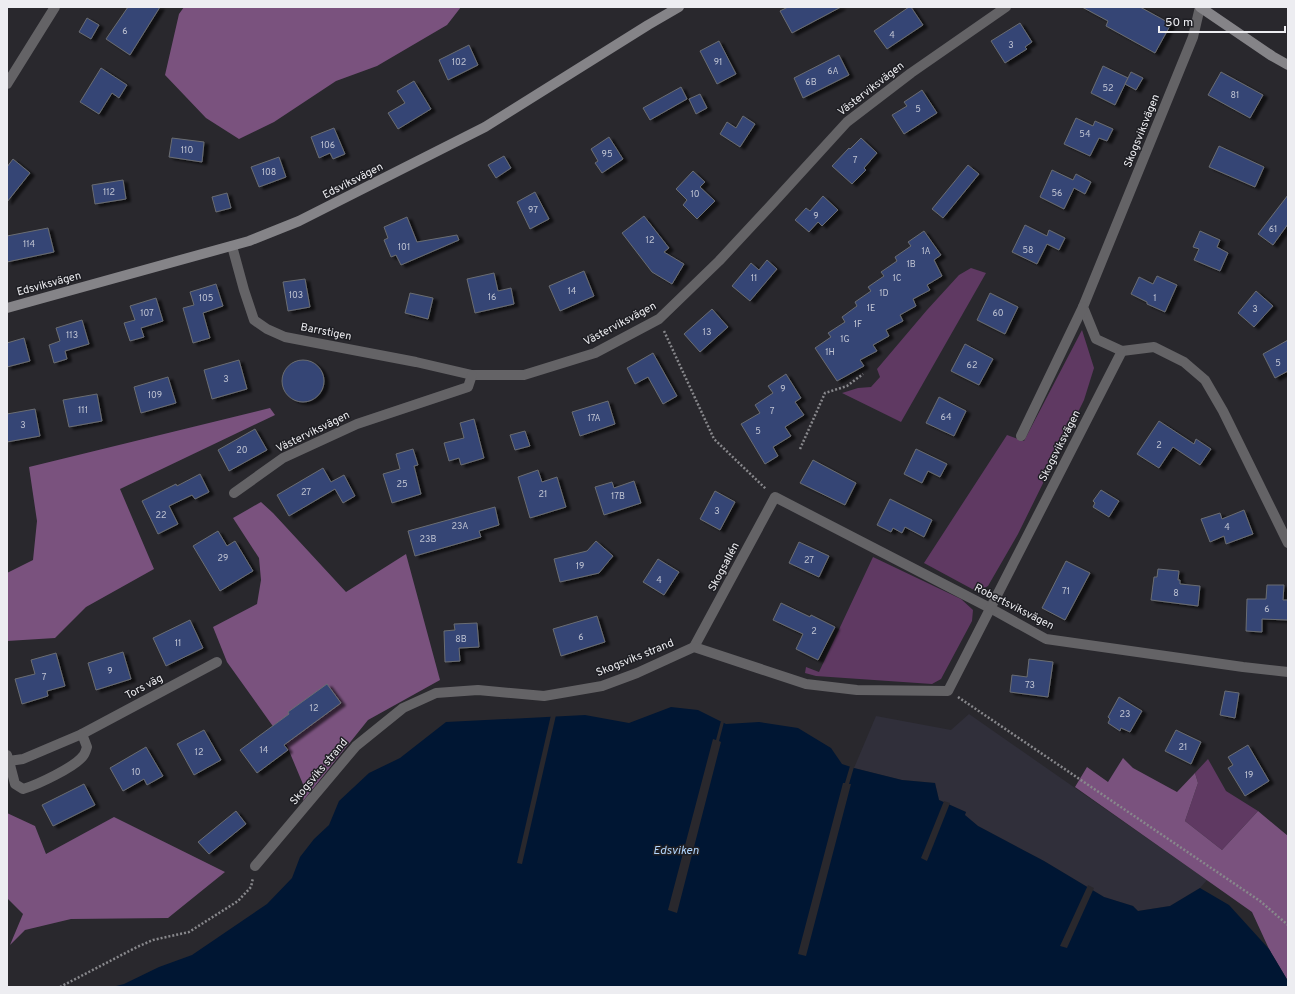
<svg xmlns="http://www.w3.org/2000/svg" width="1295" height="994" font-family="Overpass,sans-serif">
<style>
.built{fill:#302f3a}
.green{fill:#5f3962}
.forest{fill:#7a527e}
.water{fill:#001633}
.pier{fill:#29282d}
.building{fill:#354474;stroke:#6a6d72;filter:url(#shadow)}
.lines{fill:none;stroke-linecap:round;stroke-linejoin:round}
.path{stroke:#88888c;stroke-width:2.5;stroke-dasharray:2 2;stroke-linecap:butt}
.street{stroke:#646366;stroke-width:10}
.secondary{stroke:#858488;stroke-width:10}
.labels{text-anchor:middle;dominant-baseline:central;stroke-width:3;stroke-linejoin:round;paint-order:stroke}
.number-label{font-size:9px;fill:#bfc3d2}
.street-label{font-size:11px;fill:#ededf1;stroke:#1f1f24}
.water-label{font-size:12px;font-style:italic;fill:#b1d5fd;stroke:#1f1f24}
</style>
<defs>
<filter id="shadow"><feDropShadow dx="4.5" dy="2.5" stdDeviation="1" flood-color="#0009"/></filter>
</defs>
<rect width="100%" height="100%" fill="#29282d"/>
<polygon class="built" points="969,714 1207,880 1200,888 1170,906 1138,911 1133,906 1104,897 1044,861 978,826 964,815 966,812 939,800 935,783 902,780 854,768 876,716 951,730"/>
<g class="green">
<polygon points="971,268 986,273 901,422 842,393 858,388 871,387 880,377 877,369 927,310 959,275"/>
<polygon points="1082,330 1094,368 1084,400 1018,534 988,586 982,589 974,590 924,563 1007,435 1024,441"/>
<polygon points="873,557 961,599 973,610 972,621 941,679 932,684 816,676 805,673 806,667 819,672"/>
<polygon points="1208,759 1226,791 1258,811 1222,850 1185,821 1198,783 1195,773"/>
</g>
<g class="forest">
<polygon points="184,7 461,7 447,25 377,66 336,81 274,122 239,139 206,118 165,75 179,14"/>
<polygon points="270,408 275,415 273,416 120,489 154,569 86,607 55,638 7,641 7,573 33,560 37,521 29,467"/>
<polygon points="261,502 273,513 346,592 406,554 440,680 368,720 303,801 305,789 287,746 227,662 213,627 257,604 261,580 259,558 233,518"/>
<polygon points="1123,758 1133,768 1177,792 1195,773 1198,783 1185,821 1222,850 1258,811 1288,836 1288,981 1269,949 1252,912 1075,787 1087,767 1108,782"/>
<polygon points="7,813 35,826 46,854 114,817 225,872 168,918 71,919 25,930 10,945 23,914 7,898"/>
</g>
<polygon class="water" points="671,707 698,710 726,724 759,722 798,728 831,748 842,764 854,768 902,780 935,783 939,800 966,812 965,815 978,826 1044,861 1104,897 1133,906 1138,911 1170,906 1200,888 1229,905 1269,949 1288,981 1288,987 112,987 124,984 159,967 192,955 267,904 292,878 300,857 314,839 329,825 339,801 369,773 400,758 446,722 585,715 629,723"/>
<g class="pier">
<polygon points="551,715 556,715 522,864 517,863"/>
<polygon points="721,721 724,722 719,741 721,742 677,913 668,910 713,739 716,740"/>
<polygon points="850,766 854,767 849,784 851,784 806,956 798,954 843,783 845,783"/>
<polygon points="944,801 950,803 927,861 921,858"/>
<polygon points="1088,885 1094,888 1067,948 1060,946"/>
</g>
<g class="building">
<polygon points="128,7 160,7 130,55 106,39"/>
<polygon points="788,7 841,7 792,33 780,11"/>
<polygon points="909,7 911,7 923,25 887,49 874,31"/>
<polygon points="1082,7 1140,7 1171,24 1155,53 1106,26 1108,21"/>
<polygon points="87,18 99,25 91,39 79,32"/>
<polygon points="1020,23 1032,42 1025,47 1027,49 1005,63 991,41"/>
<polygon points="719,41 736,74 717,84 700,51"/>
<polygon points="469,45 478,65 448,80 439,60"/>
<polygon points="839,55 849,75 803,98 794,78"/>
<polygon points="1103,66 1128,78 1115,105 1091,93"/>
<polygon points="101,68 127,85 119,98 112,93 99,114 80,102"/>
<polygon points="1131,72 1143,78 1136,90 1125,84"/>
<polygon points="1221,72 1263,95 1250,118 1208,95"/>
<polygon points="414,81 431,109 398,129 388,113 405,103 397,91"/>
<polygon points="681,87 687,99 650,120 643,108"/>
<polygon points="922,90 937,113 904,134 892,115 907,106 904,102"/>
<polygon points="700,94 707,108 696,114 689,99"/>
<polygon points="743,116 755,124 740,147 720,134 727,122 736,128"/>
<polygon points="1076,118 1093,126 1095,121 1113,129 1107,141 1099,138 1090,156 1064,144"/>
<polygon points="334,128 345,154 333,159 330,153 319,158 311,137"/>
<polygon points="609,137 623,159 602,173 595,163 598,161 591,149"/>
<polygon points="172,138 204,142 202,162 169,157"/>
<polygon points="861,138 877,153 864,168 866,170 852,184 832,166 849,148 850,149"/>
<polygon points="1219,146 1264,167 1255,187 1209,167"/>
<polygon points="504,156 511,168 496,178 488,165"/>
<polygon points="279,157 286,177 259,187 251,167"/>
<polygon points="13,159 30,173 7,202 7,167"/>
<polygon points="968,165 979,174 943,218 932,209"/>
<polygon points="1052,170 1073,180 1076,174 1091,182 1085,194 1074,188 1064,209 1040,197"/>
<polygon points="693,171 705,182 700,187 715,201 697,219 683,205 687,200 676,189"/>
<polygon points="123,180 126,199 95,204 92,185"/>
<polygon points="535,192 549,219 530,229 517,202"/>
<polygon points="227,193 231,208 216,212 212,197"/>
<polygon points="1288,195 1288,224 1273,245 1258,234"/>
<polygon points="823,196 838,210 822,226 818,222 809,232 795,220 806,208 810,211"/>
<polygon points="644,216 669,248 664,252 684,264 672,284 652,272 622,233"/>
<polygon points="407,217 417,242 457,235 459,240 401,265 396,255 391,257 384,240 388,238 384,227"/>
<polygon points="1025,225 1047,236 1049,230 1065,238 1059,250 1047,244 1037,264 1012,252"/>
<polygon points="48,228 54,252 7,262 7,236"/>
<polygon points="924,231 941,255 934,260 942,276 927,285 930,290 913,299 916,306 900,315 903,321 886,330 889,336 873,345 877,351 860,360 864,366 837,381 815,348 831,337 828,333 845,322 842,317 857,306 855,302 871,291 868,287 884,276 881,272 897,261 895,257 911,246 908,242"/>
<polygon points="1200,231 1220,240 1217,247 1228,253 1220,271 1194,260 1199,249 1193,247"/>
<polygon points="767,260 777,269 750,301 732,286 751,263 759,270"/>
<polygon points="584,271 594,296 560,311 549,286"/>
<polygon points="494,273 498,291 511,288 514,304 475,313 467,279"/>
<polygon points="1157,276 1177,285 1165,312 1147,304 1147,302 1131,294 1139,277 1153,284"/>
<polygon points="305,279 310,307 288,311 283,282"/>
<polygon points="216,284 223,306 203,313 210,338 193,343 183,308 194,305 190,292"/>
<polygon points="1256,291 1273,306 1254,327 1238,313"/>
<polygon points="410,293 433,298 428,319 405,313"/>
<polygon points="990,293 1018,307 1005,334 977,320"/>
<polygon points="156,298 163,321 141,328 144,337 130,341 124,323 135,320 130,306"/>
<polygon points="712,309 728,327 700,352 684,334"/>
<polygon points="82,320 89,344 65,351 67,359 54,363 49,345 60,341 56,328"/>
<polygon points="24,338 30,361 7,367 7,343"/>
<polygon points="1288,340 1288,371 1275,378 1263,354"/>
<polygon points="965,344 993,359 979,385 951,371"/>
<polygon points="653,353 677,396 663,404 648,377 635,384 627,368"/>
<polygon points="239,360 247,389 212,399 204,370"/>
<circle cx="303" cy="381" r="21"/>
<polygon points="786,374 801,398 795,402 804,415 785,427 791,436 773,447 778,456 765,464 741,424 760,413 755,405 773,393 768,386"/>
<polygon points="168,377 176,403 141,413 134,387"/>
<polygon points="97,394 102,421 69,427 63,400"/>
<polygon points="939,397 966,411 954,436 926,423"/>
<polygon points="608,401 615,424 580,436 572,412"/>
<polygon points="35,409 40,436 7,442 7,414"/>
<polygon points="474,419 484,458 461,465 459,458 449,461 444,443 464,438 460,423"/>
<polygon points="1159,421 1194,444 1196,439 1211,449 1200,465 1173,447 1159,468 1137,454"/>
<polygon points="255,429 267,450 229,471 218,450"/>
<polygon points="525,431 530,446 515,450 510,435"/>
<polygon points="413,449 418,465 414,466 421,494 392,503 383,474 400,469 396,454"/>
<polygon points="916,449 947,464 940,477 928,471 922,483 904,474"/>
<polygon points="813,460 856,483 845,505 800,483"/>
<polygon points="323,468 331,482 344,475 355,496 343,503 335,489 289,516 277,495"/>
<polygon points="538,470 542,482 557,477 566,507 530,518 518,477"/>
<polygon points="200,474 209,492 195,499 192,495 169,506 178,524 158,534 142,501 176,484 177,486"/>
<polygon points="634,481 641,503 604,515 595,487 612,482 614,488"/>
<polygon points="1101,490 1119,501 1109,517 1093,507 1095,503 1093,501"/>
<polygon points="715,491 735,502 720,530 700,519"/>
<polygon points="890,499 932,520 924,537 905,527 902,533 893,528 891,532 877,525"/>
<polygon points="495,507 499,525 479,531 481,537 415,556 408,531"/>
<polygon points="1244,510 1253,534 1226,544 1224,536 1210,542 1201,519 1220,513 1222,519"/>
<polygon points="218,531 227,546 235,541 253,571 220,591 193,546"/>
<polygon points="596,541 613,556 599,573 560,582 554,559 587,551"/>
<polygon points="799,542 829,556 819,577 789,563"/>
<polygon points="658,559 679,572 664,595 643,582"/>
<polygon points="1066,561 1090,573 1065,620 1042,608"/>
<polygon points="1158,569 1179,571 1178,580 1180,580 1180,584 1200,586 1198,606 1151,600 1154,577 1157,577"/>
<polygon points="1267,585 1284,585 1283,600 1288,600 1288,620 1262,619 1262,632 1246,631 1247,599 1266,599"/>
<polygon points="781,603 810,617 811,615 835,627 818,660 796,649 803,634 773,620"/>
<polygon points="597,616 605,642 561,656 553,629"/>
<polygon points="190,620 203,648 166,666 153,638"/>
<polygon points="477,623 479,647 459,648 460,661 445,662 444,631 455,630 454,624"/>
<polygon points="123,652 131,679 96,690 88,663"/>
<polygon points="56,653 65,686 47,691 48,696 22,704 15,679 35,674 31,660"/>
<polygon points="1029,659 1053,662 1048,697 1010,692 1012,675 1027,677"/>
<polygon points="327,684 341,703 284,745 288,750 257,773 240,750 289,714 288,712"/>
<polygon points="1225,691 1239,693 1235,718 1220,715"/>
<polygon points="1119,697 1142,711 1130,732 1121,728 1120,731 1108,723 1110,719 1108,717"/>
<polygon points="204,730 221,760 194,775 177,744"/>
<polygon points="1176,730 1201,742 1191,764 1165,751"/>
<polygon points="1248,745 1269,781 1245,796 1228,768 1233,765 1228,757"/>
<polygon points="146,747 163,776 147,785 144,779 123,791 110,768"/>
<polygon points="84,784 95,805 53,826 42,805"/>
<polygon points="236,811 246,824 209,854 198,842"/>
</g>
<g class="lines">
<g class="path">
<polyline points="664,331 714,439 766,489"/>
<polyline points="800,449 825,393 847,386 863,374"/>
<polyline points="958,697 1260,901 1288,925"/>
<polyline points="60,987 137,947 153,940 189,932 238,901 251,887 253,878"/>
</g>
<g class="street">
<polyline points="7,84 55,7"/>
<polyline points="232,246 244,290 254,320 267,329 285,337 416,362 472,375 524,375 595,353 659,319 719,261 773,203 847,122 911,73 1006,7"/>
<polyline points="1122,351 1096,339 1083,307 1193,37 1200,7"/>
<polyline points="1122,351 1154,347 1184,362 1205,380 1223,411 1288,543"/>
<polyline points="1021,436 1083,307"/>
<polyline points="234,493 283,458 357,424 468,387 472,375"/>
<polyline points="694,647 775,497 990,608 1046,639 1243,667 1288,672"/>
<polyline points="7,755 9,761 23,759 82,734 217,662"/>
<path d="M9 761 15 784 23 789C37 785 75 767 83 756 85 754 86 750 87 747L82 734"/>
<polyline points="255,866 356,746 403,708 436,693 478,690 544,696 602,686 637,673 694,647 806,684 857,690 948,691 1122,351"/>
</g>
<g class="secondary">
<polyline points="1200,7 1272,56 1288,65"/>
<polyline points="7,308 249,241 299,221 485,127 648,25 679,7"/>
</g>
</g>
<g class="labels">
<g class="number-label">
<text x="125" y="31">6</text>
<text x="892" y="35">4</text>
<text x="1011" y="45">3</text>
<text x="459" y="62">102</text>
<text x="718" y="62">91</text>
<text x="833" y="71">6A</text>
<text x="811" y="82">6B</text>
<text x="1108" y="88">52</text>
<text x="1235" y="95">81</text>
<text x="918" y="109">5</text>
<text x="1085" y="134">54</text>
<text x="328" y="145">106</text>
<text x="187" y="150">110</text>
<text x="607" y="154">95</text>
<text x="855" y="160">7</text>
<text x="269" y="172">108</text>
<text x="109" y="192">112</text>
<text x="1057" y="193">56</text>
<text x="695" y="194">10</text>
<text x="533" y="210">97</text>
<text x="816" y="216">9</text>
<text x="1273" y="229">61</text>
<text x="650" y="240">12</text>
<text x="29" y="244">114</text>
<text x="404" y="247">101</text>
<text x="1028" y="250">58</text>
<text x="926" y="251">1A</text>
<text x="911" y="264">1B</text>
<text x="754" y="278">11</text>
<text x="897" y="278">1C</text>
<text x="572" y="291">14</text>
<text x="884" y="293">1D</text>
<text x="296" y="295">103</text>
<text x="492" y="297">16</text>
<text x="206" y="298">105</text>
<text x="1155" y="298">1</text>
<text x="871" y="308">1E</text>
<text x="1255" y="309">3</text>
<text x="147" y="313">107</text>
<text x="998" y="313">60</text>
<text x="858" y="324">1F</text>
<text x="707" y="332">13</text>
<text x="72" y="335">113</text>
<text x="845" y="339">1G</text>
<text x="830" y="352">1H</text>
<text x="1278" y="363">5</text>
<text x="972" y="365">62</text>
<text x="226" y="379">3</text>
<text x="783" y="389">9</text>
<text x="155" y="395">109</text>
<text x="83" y="410">111</text>
<text x="772" y="411">7</text>
<text x="946" y="417">64</text>
<text x="594" y="418">17A</text>
<text x="23" y="425">3</text>
<text x="758" y="431">5</text>
<text x="1159" y="445">2</text>
<text x="242" y="450">20</text>
<text x="402" y="484">25</text>
<text x="306" y="492">27</text>
<text x="543" y="494">21</text>
<text x="618" y="496">17B</text>
<text x="717" y="511">3</text>
<text x="161" y="515">22</text>
<text x="460" y="526">23A</text>
<text x="1227" y="527">4</text>
<text x="428" y="539">23B</text>
<text x="223" y="558">29</text>
<text x="809" y="560">27</text>
<text x="580" y="566">19</text>
<text x="659" y="580">4</text>
<text x="1066" y="591">71</text>
<text x="1176" y="593">8</text>
<text x="1267" y="609">6</text>
<text x="814" y="631">2</text>
<text x="581" y="637">6</text>
<text x="461" y="639">8B</text>
<text x="178" y="643">11</text>
<text x="110" y="671">9</text>
<text x="44" y="677">7</text>
<text x="1030" y="685">73</text>
<text x="314" y="708">12</text>
<text x="1125" y="714">23</text>
<text x="1183" y="747">21</text>
<text x="264" y="750">14</text>
<text x="199" y="752">12</text>
<text x="136" y="772">10</text>
<text x="1249" y="775">19</text>
</g>
<g class="street-label">
<text transform="translate(871 89) rotate(-38)">Västerviksvägen</text>
<text transform="translate(1142 131) rotate(-68)">Skogsviksvägen</text>
<text transform="translate(353 181) rotate(-27)">Edsviksvägen</text>
<text transform="translate(49 284) rotate(-15)">Edsviksvägen</text>
<text transform="translate(620 324) rotate(-28)">Västerviksvägen</text>
<text transform="translate(326 332) rotate(11)">Barrstigen</text>
<text transform="translate(313 432) rotate(-26)">Västerviksvägen</text>
<text transform="translate(1060 446) rotate(-63)">Skogsviksvägen</text>
<text transform="translate(724 567) rotate(-62)">Skogsallén</text>
<text transform="translate(1014 607) rotate(27)">Robertsviksvägen</text>
<text transform="translate(635 658) rotate(-22)">Skogsviks strand</text>
<text transform="translate(144 687) rotate(-28)">Tors väg</text>
<text transform="translate(319 772) rotate(-50)">Skogsviks strand</text>
</g>
<g class="water-label">
<text x="676" y="851">Edsviken</text>
</g>
</g>
<rect width="1295" height="994" fill="none" stroke="#ededf1" stroke-width="16"/>
<path d="M1159 26v6h126v-6" fill="none" stroke="#ededf1" stroke-width="2"/>
<text x="1165" y="26" font-size="12" fill="#ededf1" stroke="#1f1f24" stroke-width="3" paint-order="stroke">50 m</text>
</svg>
